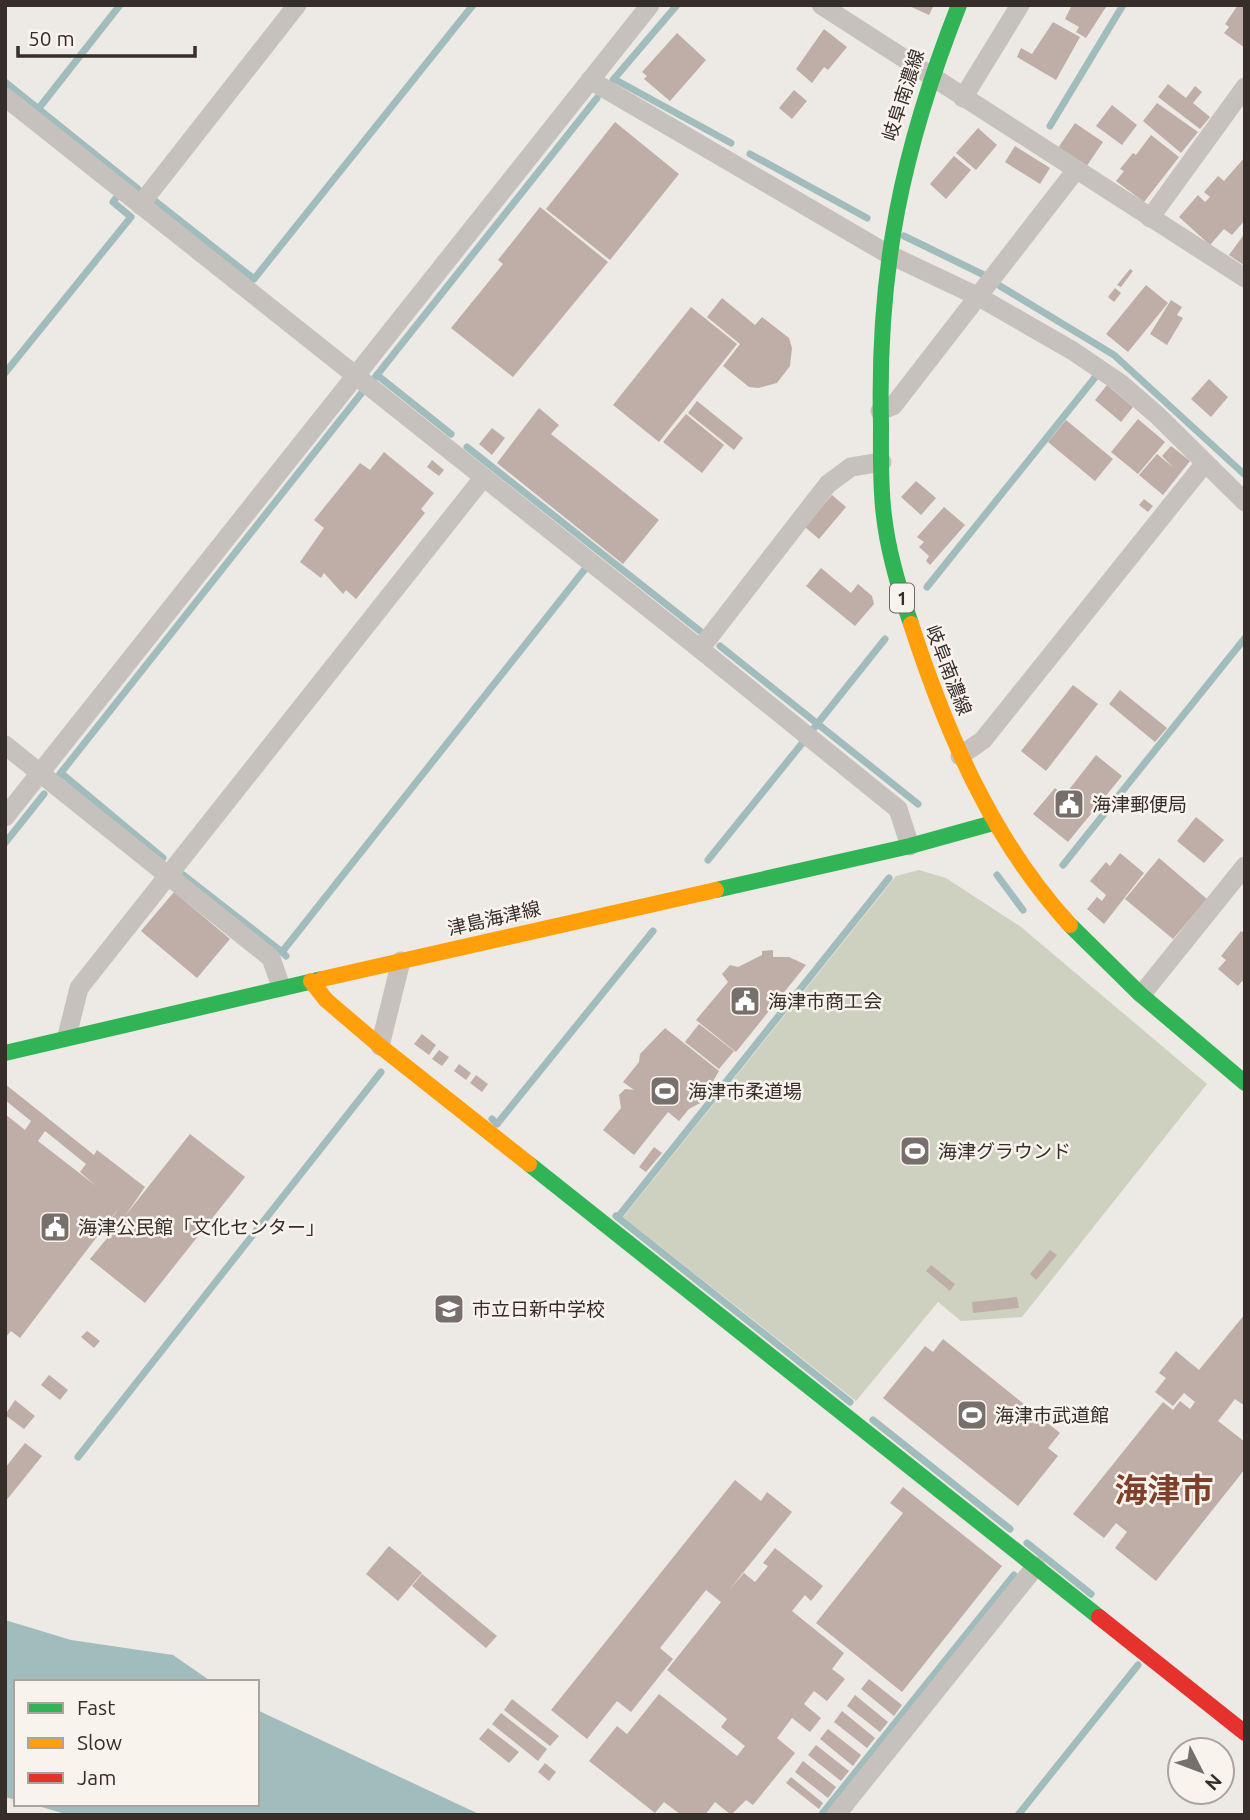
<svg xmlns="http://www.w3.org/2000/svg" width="1250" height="1820" font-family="Ubuntu,'Noto Sans JP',sans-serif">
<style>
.green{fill:#ced1bf}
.water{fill:#a1bcbc}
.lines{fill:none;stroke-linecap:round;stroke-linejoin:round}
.stream{stroke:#a1bcbc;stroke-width:7}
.building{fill:#bfaea7;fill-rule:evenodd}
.street{stroke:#c6c1bc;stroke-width:19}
.fast{stroke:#30b455;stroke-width:16}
.slow{stroke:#ff9f0a;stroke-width:16}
.jam{stroke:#e5322d;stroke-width:16}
.labels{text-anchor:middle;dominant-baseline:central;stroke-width:5;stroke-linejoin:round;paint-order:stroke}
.shield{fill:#f8f3ec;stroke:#716964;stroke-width:2}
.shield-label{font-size:18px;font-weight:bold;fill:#372e2a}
.street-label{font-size:19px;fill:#372e2a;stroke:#f8f3ec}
.poi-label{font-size:19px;fill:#372e2a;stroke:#f8f3ec;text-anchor:start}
.town-label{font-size:33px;font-weight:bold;fill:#7e3f2b;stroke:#f8f3ec}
</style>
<rect width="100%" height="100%" fill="#ede9e4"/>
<polygon class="green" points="919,870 946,878 1021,927 1207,1084 1022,1317 961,1321 938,1302 856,1401 623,1217 896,876"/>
<g class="water">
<polygon points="5,1620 71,1640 173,1655 212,1682 16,1682 16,1800 5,1797"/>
<polygon points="257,1710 481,1815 69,1815 31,1804 257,1804"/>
</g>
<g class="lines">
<g class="stream">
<polyline points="614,79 731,143"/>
<polyline points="613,80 677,5"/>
<polyline points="5,82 138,189"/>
<polyline points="39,108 120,5"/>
<polyline points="1050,126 1123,5"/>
<polyline points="750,154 867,218"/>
<polyline points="155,201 254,279 473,5"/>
<polyline points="904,236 984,275"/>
<polyline points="1000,286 1114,355 1245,475"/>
<polyline points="5,373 131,217 113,202 116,198"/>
<polyline points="377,375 451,434"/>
<polyline points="373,380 597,98"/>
<polyline points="467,447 700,631"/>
<polyline points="927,587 1097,375"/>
<polyline points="720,646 918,804"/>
<polyline points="814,728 885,639"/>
<polyline points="61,773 163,858"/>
<polyline points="56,779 364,390"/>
<polyline points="5,843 44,794"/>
<polyline points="708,860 804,741"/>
<polyline points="1063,865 1245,638"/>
<polyline points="182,874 282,952"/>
<polyline points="997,875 1023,910"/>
<polyline points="286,956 282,952 585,569"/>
<polyline points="492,1119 497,1124 653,931"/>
<polyline points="616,1216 850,1402"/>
<polyline points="618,1217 889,878"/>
<polyline points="873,1420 1010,1529"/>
<polyline points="78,1457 381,1072"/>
<polyline points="1027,1543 1091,1594"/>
<polyline points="822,1814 1014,1575"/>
<polyline points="1018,1815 1138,1665"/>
</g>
</g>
<g class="building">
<polygon points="907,5 934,5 929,15"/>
<polygon points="1072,5 1106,7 1086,38 1076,32 1079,27 1065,19"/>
<polygon points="1238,5 1245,5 1245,48 1224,33 1229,27 1225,24"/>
<polygon points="1053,22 1080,37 1056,80 1017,57 1021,48 1032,54"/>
<polygon points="824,29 847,47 828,70 824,67 812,83 796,69"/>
<polygon points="677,33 706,60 670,101 644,79 647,76 642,72"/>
<polygon points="1168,84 1186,98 1195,86 1202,92 1193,103 1210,117 1200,129 1158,97"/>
<polygon points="794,90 807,101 792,119 779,108"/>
<polygon points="1157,103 1198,132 1181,153 1143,121"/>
<polygon points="1112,105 1137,125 1122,145 1096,126"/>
<polygon points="615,122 679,174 610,260 546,209"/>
<polygon points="1075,123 1103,142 1086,167 1058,148"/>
<polygon points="978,128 997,145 976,170 956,153"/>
<polygon points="1151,135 1179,157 1144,202 1116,181 1124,171 1120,169 1133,153 1136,155"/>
<polygon points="1015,146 1050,168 1040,184 1005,162"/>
<polygon points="954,156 971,170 946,199 930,184"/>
<polygon points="1245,157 1245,220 1232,235 1224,229 1210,245 1179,217 1198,195 1205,202 1210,197 1204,192 1218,176 1224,181"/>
<polygon points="540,207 608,262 513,377 451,328 503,264 498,260"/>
<polygon points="1245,233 1245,266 1229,255"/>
<polygon points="1130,269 1133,271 1121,287 1117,285"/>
<polygon points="1146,285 1168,303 1128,352 1106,334"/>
<polygon points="1115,288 1121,293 1114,302 1108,297"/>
<polygon points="722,298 755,325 762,317 789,338 792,348 790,366 777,383 758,388 749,387 723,366 740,344 707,317"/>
<polygon points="1171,300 1182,307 1177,315 1183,318 1167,345 1150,334"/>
<polygon points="691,307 737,344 659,442 613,405"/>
<polygon points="1209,379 1228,397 1211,417 1191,399"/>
<polygon points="1107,385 1133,407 1121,422 1095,400"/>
<polygon points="697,401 743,438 734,450 688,413"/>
<polygon points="539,408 559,425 551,434 659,520 623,564 497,463"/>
<polygon points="686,414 724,445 702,473 663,442"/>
<polygon points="1138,419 1165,442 1138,474 1111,452"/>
<polygon points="1066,420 1113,459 1095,481 1048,442"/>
<polygon points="492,428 505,438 492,455 479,444"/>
<polygon points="1171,446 1190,461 1163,495 1139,475 1157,454 1174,468 1162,456"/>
<polygon points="384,452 434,493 421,509 425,513 356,599 346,590 343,594 324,573 321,578 300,562 324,528 314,520 360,463 370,470"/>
<polygon points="432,460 444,470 439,476 427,467"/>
<polygon points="916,481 936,498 921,515 901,497"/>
<polygon points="832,495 846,507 819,539 805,527"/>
<polygon points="1144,499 1153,506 1148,512 1139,505"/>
<polygon points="944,507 965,525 930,565 926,561 929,556 919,547 924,542 917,537"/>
<polygon points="821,568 851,593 858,584 872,596 874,604 855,626 806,586"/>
<polygon points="1073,685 1098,704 1046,771 1021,751"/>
<polygon points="1120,690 1167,728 1155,742 1109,704"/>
<polygon points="1096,755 1122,776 1068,842 1033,814 1055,788 1064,796"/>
<polygon points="1196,817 1224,840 1204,863 1177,841"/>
<polygon points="1120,853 1144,873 1104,924 1087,909 1097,897 1102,901 1106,895 1090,881 1106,862 1110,866"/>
<polygon points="1159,858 1207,899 1173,939 1125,899"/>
<polygon points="174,892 230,939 197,978 141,931"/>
<polygon points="1241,931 1245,933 1245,983 1242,981 1238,986 1218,969 1226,960 1221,956"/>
<polygon points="773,950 773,957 789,957 806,965 736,1052 696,1020 728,982 722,974 730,965 738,967 762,955 762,951"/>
<polygon points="699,1024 734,1051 719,1069 685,1042"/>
<polygon points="665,1028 719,1071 700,1103 689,1109 679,1121 668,1112 634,1155 603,1130 621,1108 619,1095 625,1089 634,1090 623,1082 639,1062 640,1054"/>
<polygon points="422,1034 436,1045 429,1055 414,1044"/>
<polygon points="439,1050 449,1057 442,1066 432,1059"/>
<polygon points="459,1064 471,1073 466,1080 454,1071"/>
<polygon points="476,1075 488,1084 482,1092 470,1083"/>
<path d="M5 1084 94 1155 97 1150 145 1187 125 1216 190 1134 245 1177 145 1303 90 1259 108 1237 102 1233 118 1209 20 1338 11 1331 5 1338V1114L25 1130 31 1121 5 1100ZM45 1131 86 1164 80 1172 96 1186 38 1141Z"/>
<polygon points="654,1147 662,1153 646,1172 639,1167"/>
<polygon points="1050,1250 1057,1255 1036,1280 1030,1274"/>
<polygon points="931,1265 955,1284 950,1291 926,1271"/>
<polygon points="1017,1297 1019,1308 973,1313 972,1302"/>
<polygon points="1245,1314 1245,1406 1235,1399 1218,1421 1245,1442 1245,1469 1156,1581 1115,1548 1127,1532 1116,1523 1104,1538 1073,1514 1163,1402 1173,1410 1180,1401 1190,1409 1195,1402 1184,1393 1173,1406 1155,1392 1166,1378 1159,1373 1176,1351 1199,1370"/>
<polygon points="87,1331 100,1341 94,1348 81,1337"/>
<polygon points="943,1339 1060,1433 1048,1448 1058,1456 1018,1506 883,1398 925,1346 933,1352"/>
<polygon points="49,1375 68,1390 60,1400 41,1385"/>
<polygon points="15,1400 35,1416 24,1429 5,1415"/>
<polygon points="25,1443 42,1456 5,1502 5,1468"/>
<polygon points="735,1480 761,1501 767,1492 792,1512 729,1590 744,1573 755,1582 768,1566 763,1563 775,1548 823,1586 811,1601 805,1595 792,1611 844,1653 832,1669 845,1679 827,1701 814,1691 804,1704 821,1718 810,1732 792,1718 777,1738 795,1753 753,1805 746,1800 731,1815 715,1802 705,1815 681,1815 664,1802 655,1813 589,1761 617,1726 627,1734 659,1694 737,1756 745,1746 721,1727 727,1719 667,1670 721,1602 706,1590 660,1648 673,1659 631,1712 617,1701 587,1739 551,1710"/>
<polygon points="903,1487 1002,1566 902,1692 816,1623 903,1513 890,1503"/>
<polygon points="389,1546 422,1573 398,1601 366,1574"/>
<polygon points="422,1574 497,1636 486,1648 412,1586"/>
<polygon points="869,1679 902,1705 894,1716 861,1689"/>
<polygon points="855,1695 888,1722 880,1732 847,1706"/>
<polygon points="512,1699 559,1736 550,1746 504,1710"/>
<polygon points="842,1711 875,1738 867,1748 834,1722"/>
<polygon points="501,1713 547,1749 538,1761 492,1724"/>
<polygon points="488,1728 519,1752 509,1763 479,1739"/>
<polygon points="828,1729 861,1755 853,1766 820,1739"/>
<polygon points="816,1745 849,1771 841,1781 808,1755"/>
<polygon points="803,1761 836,1787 828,1798 795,1772"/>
<polygon points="545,1763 556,1772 549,1781 538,1772"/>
<polygon points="791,1777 823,1803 819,1809 786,1783"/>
</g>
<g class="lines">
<g class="street">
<polyline points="821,5 1245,278"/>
<polyline points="590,80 886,253 979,297 1073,351 1120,383 1157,415 1245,502"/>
<polyline points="5,97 700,649"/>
<polyline points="963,98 1020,5"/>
<polyline points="140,205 297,5"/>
<polyline points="1150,218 1245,87"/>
<polyline points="880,411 893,406 1076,170"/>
<polyline points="882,462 851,467 828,484 700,649 898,809 910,846"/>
<polyline points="5,745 271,958 281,987"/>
<polyline points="960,756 983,740 1205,463"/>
<polyline points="5,817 650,5"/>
<polyline points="1142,994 1245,866"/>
<polyline points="67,1036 79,988 483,478"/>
<polyline points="380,1046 401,961"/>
<polyline points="836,1815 1036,1566"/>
</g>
<g class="fast">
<path d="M911 624C899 589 888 552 884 516 880 486 881 455 881 425 877 270 902 149 959 5"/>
<polyline points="716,890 910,846 993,823"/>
<polyline points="1070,925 1140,994 1245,1083"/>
<polyline points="5,1053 322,979"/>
<polyline points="529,1164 1099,1617"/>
</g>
<g class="slow">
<path d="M911 624C946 732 992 840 1070 925"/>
<polyline points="322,979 716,890"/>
<polyline points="311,981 326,1000 380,1046 529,1164"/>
</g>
<polyline class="jam" points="1099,1617 1245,1733"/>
</g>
<defs>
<g id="civic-square" transform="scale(1.575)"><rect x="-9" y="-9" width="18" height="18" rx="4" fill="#776f6b" stroke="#f8f3ec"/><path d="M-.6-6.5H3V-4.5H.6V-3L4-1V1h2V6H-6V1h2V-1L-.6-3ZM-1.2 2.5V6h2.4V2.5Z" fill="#fff"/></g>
<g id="stadium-square" transform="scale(1.575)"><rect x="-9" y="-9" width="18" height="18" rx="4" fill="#776f6b" stroke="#f8f3ec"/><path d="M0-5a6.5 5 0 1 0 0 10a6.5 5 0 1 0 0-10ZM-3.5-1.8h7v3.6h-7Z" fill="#fff"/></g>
<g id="school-square" transform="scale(1.575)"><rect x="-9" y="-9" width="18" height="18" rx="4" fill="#776f6b" stroke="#f8f3ec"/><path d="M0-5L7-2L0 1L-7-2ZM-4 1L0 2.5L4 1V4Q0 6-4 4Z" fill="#fff"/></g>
</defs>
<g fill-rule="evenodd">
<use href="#civic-square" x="1069" y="804"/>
<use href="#civic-square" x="745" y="1001"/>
<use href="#stadium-square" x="665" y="1091"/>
<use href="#stadium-square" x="915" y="1151"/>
<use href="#civic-square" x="55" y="1227"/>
<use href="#school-square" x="449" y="1309"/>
<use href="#stadium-square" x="972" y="1415"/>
</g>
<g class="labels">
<rect class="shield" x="890" y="583.5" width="24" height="29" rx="5"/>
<g class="shield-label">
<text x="902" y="598">1</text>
</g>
<g class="street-label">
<text transform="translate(903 95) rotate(-72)">岐阜南濃線</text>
<text transform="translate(949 670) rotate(69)">岐阜南濃線</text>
<text transform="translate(494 918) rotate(-13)">津島海津線</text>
</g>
<g class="poi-label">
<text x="1092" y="804">海津郵便局</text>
<text x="768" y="1001">海津市商工会</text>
<text x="688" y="1091">海津市柔道場</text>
<text x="938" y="1151">海津グラウンド</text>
<text x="78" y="1227">海津公民館「文化センター」</text>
<text x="472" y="1309">市立日新中学校</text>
<text x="995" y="1415">海津市武道館</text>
</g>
<g class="town-label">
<text x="1164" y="1489">海津市</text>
</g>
</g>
<rect width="1250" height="1820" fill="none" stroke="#372e2a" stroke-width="14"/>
<rect x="14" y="1680" width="245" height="126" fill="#f8f3ec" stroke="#aba49e" stroke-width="2"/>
<rect x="28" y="1703" width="35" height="10" fill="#30b455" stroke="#aba49e" stroke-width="2"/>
<text x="77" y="1715" font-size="21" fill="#372e2a">Fast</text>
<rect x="28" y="1738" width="35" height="10" fill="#ff9f0a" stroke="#aba49e" stroke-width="2"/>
<text x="77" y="1750" font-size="21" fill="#372e2a">Slow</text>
<rect x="28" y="1773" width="35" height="10" fill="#e5322d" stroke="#aba49e" stroke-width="2"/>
<text x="77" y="1785" font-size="21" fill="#372e2a">Jam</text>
<g transform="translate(1201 1771) rotate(132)"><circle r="33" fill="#f8f3ec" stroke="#aba49e" stroke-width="2"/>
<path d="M0-5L12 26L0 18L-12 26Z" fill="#776f6b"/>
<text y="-10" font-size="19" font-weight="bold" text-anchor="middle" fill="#372e2a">N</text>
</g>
<path d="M18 46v10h177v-10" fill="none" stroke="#372e2a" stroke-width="3.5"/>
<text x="28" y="46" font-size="21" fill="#372e2a" stroke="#f8f3ec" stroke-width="5" paint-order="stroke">50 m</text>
</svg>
